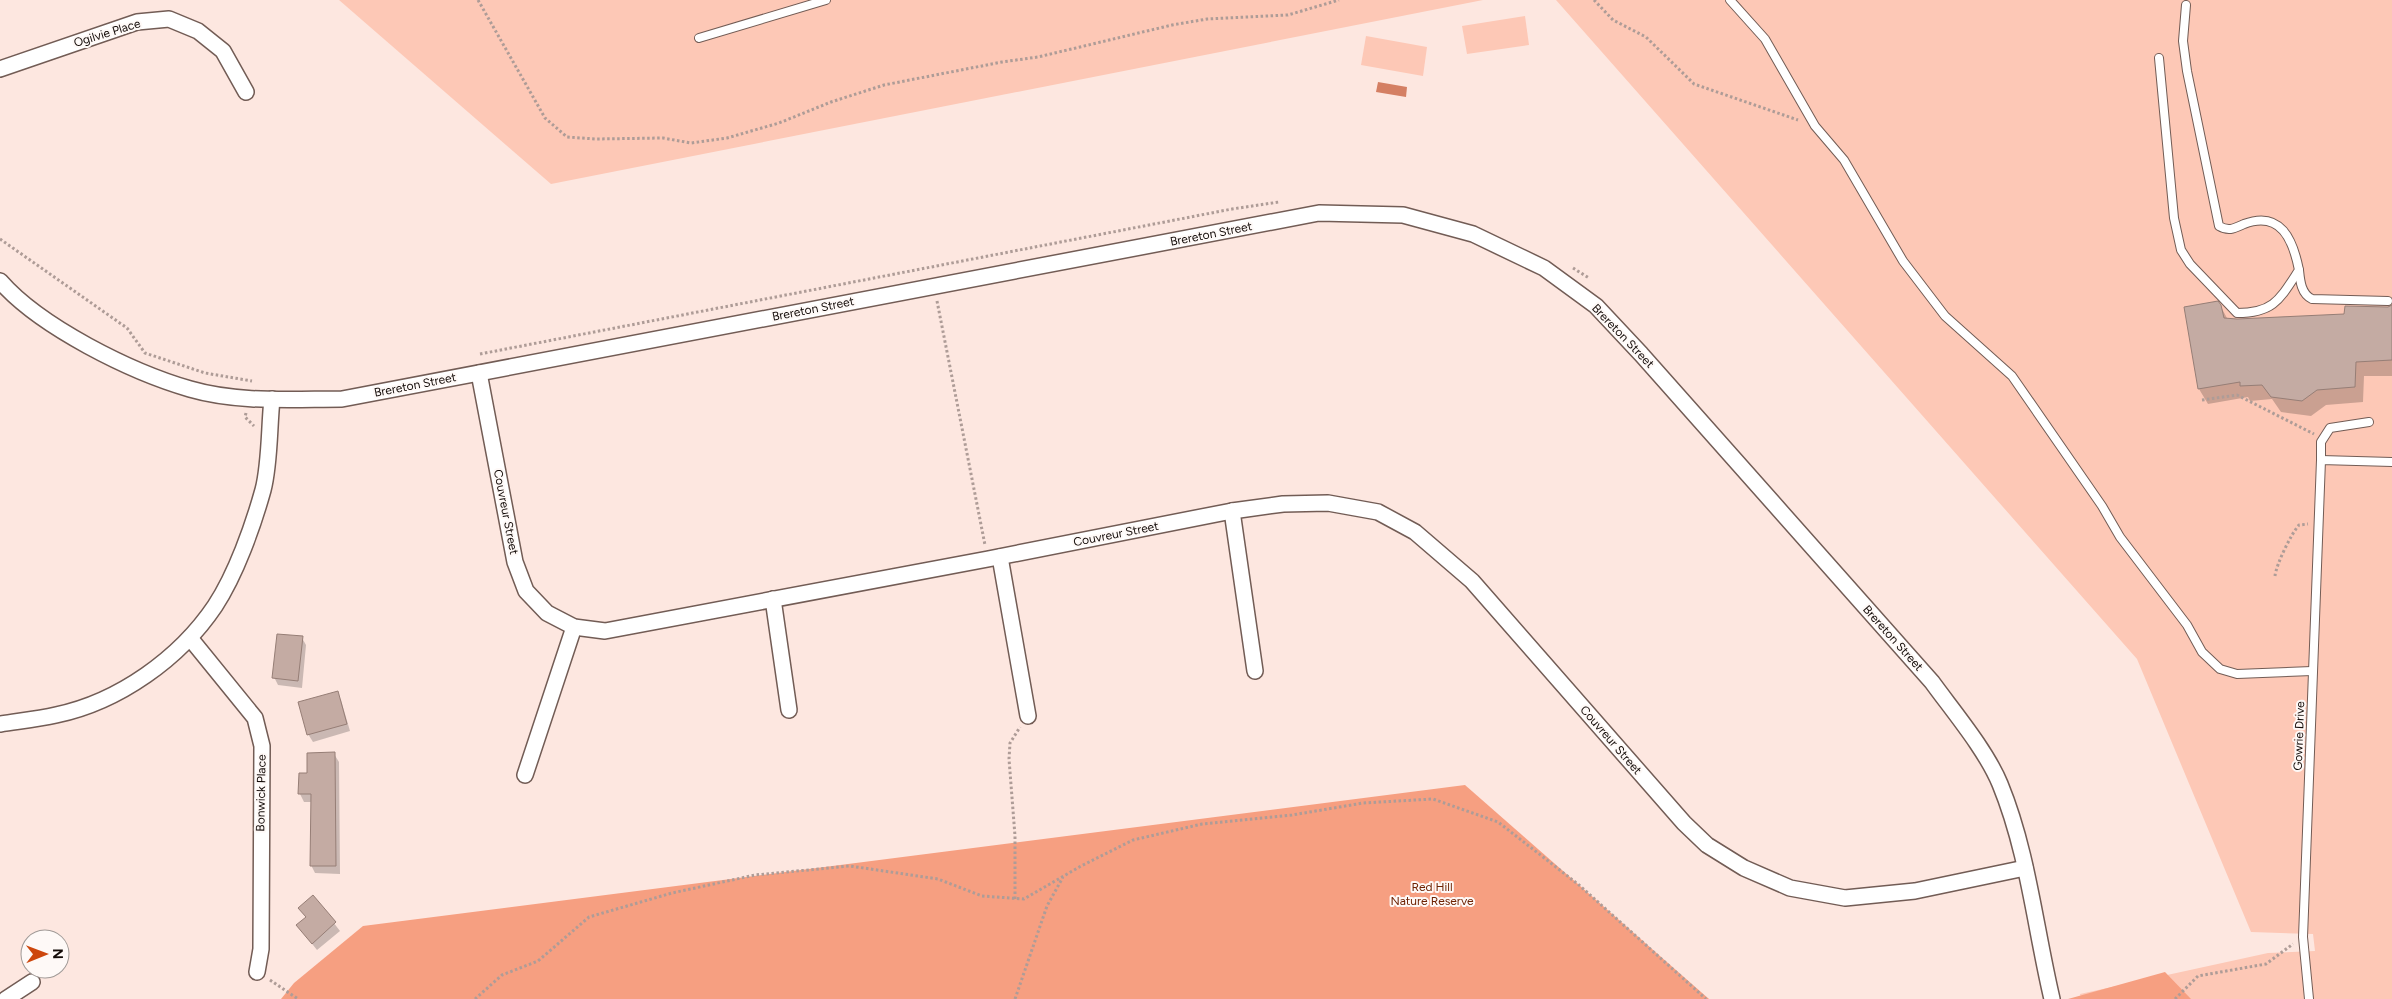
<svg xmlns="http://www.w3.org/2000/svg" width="2392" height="999" font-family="Figtree,sans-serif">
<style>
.green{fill:#fdc8b6}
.forest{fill:#f69f81}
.water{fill:#d47f63}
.shadow{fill:#0003}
.building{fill:#c4aba3;stroke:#967e76}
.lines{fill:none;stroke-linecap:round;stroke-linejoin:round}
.service-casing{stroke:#725c55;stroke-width:10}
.minor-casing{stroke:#725c55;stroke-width:18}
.path{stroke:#ae9c97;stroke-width:3;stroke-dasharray:2.5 2.5;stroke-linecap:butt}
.service{stroke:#fff;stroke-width:8}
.minor{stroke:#fff;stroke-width:15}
.labels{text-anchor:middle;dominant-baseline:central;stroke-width:4;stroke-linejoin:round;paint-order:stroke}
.street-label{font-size:12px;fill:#130b08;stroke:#fef9f7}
.park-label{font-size:12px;fill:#6e2202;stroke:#fef9f7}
</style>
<rect width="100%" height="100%" fill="#fde7e0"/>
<g class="green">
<polygon points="339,0 1483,0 551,184"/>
<polygon points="1556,0 2392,0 2392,999 2081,999 2080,994 2268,953 2315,951 2313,934 2251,932 2137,659"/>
<polygon points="1525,16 1529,45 1467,54 1462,26"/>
<polygon points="1366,36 1427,47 1423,76 1361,65"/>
</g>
<g class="forest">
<polygon points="1465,785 1709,999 281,999 294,983 363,926"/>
<polygon points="2165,972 2191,999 2068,999"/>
</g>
<polygon class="water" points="1378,82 1407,87 1406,97 1376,92"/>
<g class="shadow">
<polygon points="2220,305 2228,320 2345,315 2392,306 2392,376 2364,376 2363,402 2326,405 2311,416 2281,412 2272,399 2250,401 2248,397 2208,404 2199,389 2185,308"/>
<polygon points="302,638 306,645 302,688 278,685 274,677"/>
<polygon points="337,693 341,700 350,731 313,742 308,734"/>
<polygon points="334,754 339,762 340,874 315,873 311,865 312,802 304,802 300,794 308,775"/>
<polygon points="313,896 340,931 317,950 298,926 307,918 300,908"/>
</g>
<g class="building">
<polygon points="2218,301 2221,305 2224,318 2237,319 2344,314 2345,306 2388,307 2392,305 2392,360 2356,362 2355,387 2317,390 2302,401 2271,397 2262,385 2240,386 2240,382 2198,389 2184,307"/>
<polygon points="277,634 303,636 298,681 272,678"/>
<polygon points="338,691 347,724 307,735 298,702"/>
<polygon points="335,752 336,866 310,866 311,794 298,794 299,773 307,773 307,753"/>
<polygon points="313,895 336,922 312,944 296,925 306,917 298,908"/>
</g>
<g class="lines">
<g class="service-casing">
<g id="service">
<polyline points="1730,0 1765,39 1815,126 1844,160 1903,261 1945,316 2012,376 2102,506 2120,537 2187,625 2202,652 2220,669 2237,674 2312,671"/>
<polyline points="699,38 826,0"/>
<path d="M2159 58 2174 218 2181 250 2190 264 2237 313C2274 313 2280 299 2299 270 2293 240 2281 210 2244 224 2235 228 2229 232 2219 226L2187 71 2183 41 2186 5"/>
<path d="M2299 270C2300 280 2301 294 2312 299L2388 301"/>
<polyline points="2321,460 2321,442 2330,428 2369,422"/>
<polyline points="2309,999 2303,937 2304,911 2321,460 2392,462"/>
</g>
</g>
<g class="minor-casing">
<g id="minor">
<polyline points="0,69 137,22 169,19 198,31 223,51 246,92"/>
<path d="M0 281C40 327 131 372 190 389 238 403 292 399 342 399L1319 213 1403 215 1473 234 1544 268 1596 306 1641 354 1932 682C1953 711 1986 750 2000 784 2028 852 2035 927 2052 999"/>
<polyline points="479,373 515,562 526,591 547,613 574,627 605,631 988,559 1232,511 1283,504 1328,503 1378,512 1415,532 1472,581 1684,823 1707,845 1744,868 1790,888 1845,898 1915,891 2025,868"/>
<polyline points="1232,511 1255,671"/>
<polyline points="1000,557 1028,716"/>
<polyline points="773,599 789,710"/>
<polyline points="190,638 255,718 262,746 261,949 257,972"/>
<path d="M0 724C19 721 38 719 56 715 119 702 180 658 215 606 236 574 253 526 263 490 270 464 269 427 272 399"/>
<polyline points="525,775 574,627"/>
<polyline points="6,999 32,982"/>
</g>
</g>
<g class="path">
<polyline points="478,0 545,118 567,137 595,139 663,138 691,143 727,138 779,123 831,102 884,85 1002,62 1038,57 1172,25 1207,19 1288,15 1339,0"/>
<polyline points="1594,0 1613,20 1646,37 1694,84 1798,120"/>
<polyline points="0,239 127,328 145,353 205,373 252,381"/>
<polyline points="1573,268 1589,278"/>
<polyline points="937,301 985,545"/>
<polyline points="480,354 1232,209 1279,202"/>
<polyline points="2202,400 2237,395 2314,434"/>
<polyline points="246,413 245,417 254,426"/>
<path d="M2275 576C2276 565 2291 534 2299 525L2308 524"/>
<polyline points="1015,899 1015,836 1009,759 1010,743 1020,727"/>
<polyline points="270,980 298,999"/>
<polyline points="475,999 502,975 538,961 589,917 672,893 755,875 850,866 938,879 982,896 1024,899 1081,866 1133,840 1202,824 1292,815 1363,803 1433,799 1498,822 1579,885 1706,999"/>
<polyline points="1015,999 1047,906 1063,877"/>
<polyline points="2175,999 2198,976 2266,964 2293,944"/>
</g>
<use href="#service" class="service"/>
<use href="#minor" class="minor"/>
</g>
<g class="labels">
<g class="street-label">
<text transform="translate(107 33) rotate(-17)">Ogilvie Place</text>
<text transform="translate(1211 234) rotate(-11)">Brereton Street</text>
<text transform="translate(813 309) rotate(-11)">Brereton Street</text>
<text transform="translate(1623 336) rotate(46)">Brereton Street</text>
<text transform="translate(415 385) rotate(-11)">Brereton Street</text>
<text transform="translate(506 512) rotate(79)">Couvreur Street</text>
<text transform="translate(1116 534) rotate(-11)">Couvreur Street</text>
<text transform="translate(1893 638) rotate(48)">Brereton Street</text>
<text transform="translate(2299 736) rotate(-88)">Gowrie Drive</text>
<text transform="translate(1611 740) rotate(49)">Couvreur Street</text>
<text transform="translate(261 793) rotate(-89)">Bonwick Place</text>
</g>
<g class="park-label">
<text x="1432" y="887">Red Hill<tspan x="1432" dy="14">Nature Reserve</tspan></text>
</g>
</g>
<g transform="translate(45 954) rotate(89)"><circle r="24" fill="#fef9f7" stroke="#a09a97"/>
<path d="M0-4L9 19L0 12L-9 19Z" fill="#cd470d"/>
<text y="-8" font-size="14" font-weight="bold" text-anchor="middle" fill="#130b08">N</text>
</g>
</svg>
